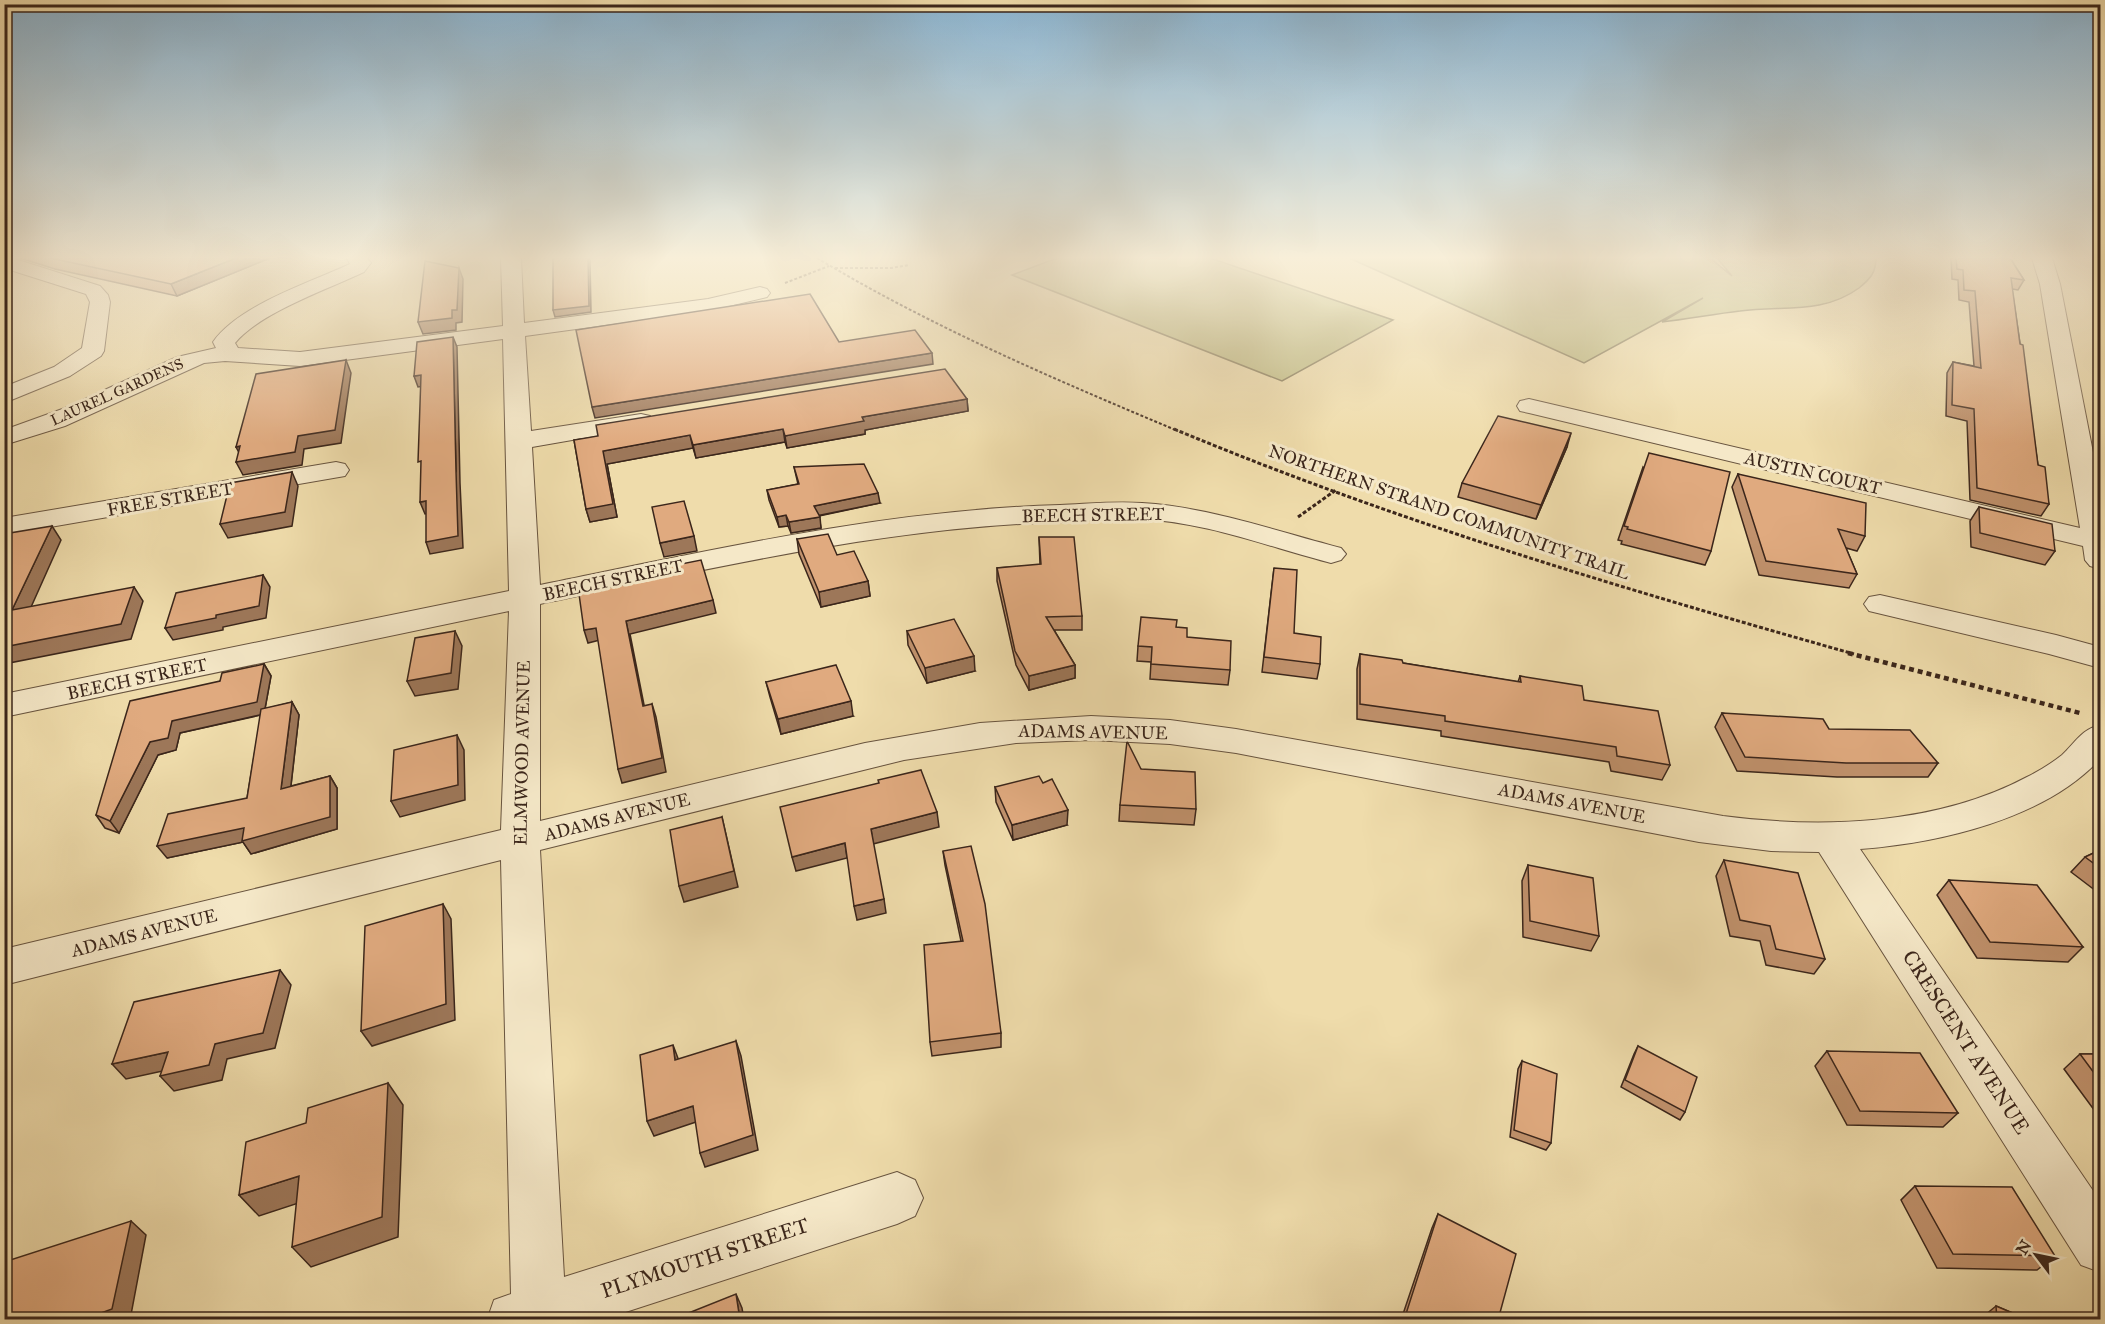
<svg xmlns="http://www.w3.org/2000/svg" width="2105" height="1324" font-family="'IM FELL Great Primer',serif">
<style>
.green{fill:#c1be84;stroke:#7e7250;stroke-width:1.5}
.lines{fill:none;stroke-linecap:round;stroke-linejoin:round}
.minor-casing{stroke:#68543f;stroke-width:2}
.path-far2{stroke:#3b261b;stroke-width:2;stroke-dasharray:3 2;stroke-linecap:butt}
.path-far1{stroke:#3b261b;stroke-width:3;stroke-dasharray:4 2;stroke-linecap:butt}
.path{stroke:#3b261b;stroke-width:4.5;stroke-dasharray:5 4;stroke-linecap:butt}
.minor{fill:#f5e8c8;fill-rule:evenodd}
.wall{fill:#c1926d;stroke:#3b261b;stroke-width:1.5}
.shaded-wall{fill:#9d7759;stroke:#3b261b;stroke-width:1.5}
.building{fill:#e0aa7f;stroke:#3b261b;stroke-width:1.5}
.labels{text-anchor:middle;dominant-baseline:central;stroke-width:6;stroke-linejoin:round;paint-order:stroke}
.far-street-label{font-size:15px;fill:#3b261b;stroke:#f5e8c8}
.street-label{font-size:18px;fill:#3b261b;stroke:#f5e8c8}
.near-street-label{font-size:21px;fill:#3b261b;stroke:#f5e8c8}
</style>
<rect width="100%" height="100%" fill="#efdcab"/>
<filter id="stains"><feTurbulence type="fractalNoise" baseFrequency=".00333" numOctaves="4"/><feColorMatrix values="0 0 0 0 .2 0 0 0 0 .09 0 0 0 0 .02 0 0 0 .5 -.17"/></filter>
<radialGradient id="worn" r=".72"><stop offset=".6" stop-color="#630" stop-opacity="0"/><stop offset="1" stop-color="#630" stop-opacity=".3"/></radialGradient>
<g class="green">
<polygon points="1057,258 1210,258 1393,320 1282,381 1012,275"/>
<path d="M1349 258H1710L1732 276 1717 258H1876C1876 273 1870 279 1859 288 1822 315 1782 305 1740 311 1714 314 1688 319 1662 322L1703 298 1584 363Z"/>
</g>
<g class="lines">
<g class="minor-casing">
<g id="minor">
<polygon points="4,258 12,258 100,286 108,295 110,302 104,351 101,356 70,376 4,403 4,387 54,367 82,348 90,302 86,294 4,268"/>
<path d="M347 258H367L371 263 364 272C326 290 261 312 235 343L238 348 300 352 503 326 501 258H521L524 323 708 299 760 287 767 289 770 293 767 297 708 311 525 336 531 431 641 414 650 416 653 421 650 426 641 428 532 447 540 585C712 550 884 510 1060 505 1087 504 1115 501 1142 503 1209 507 1276 531 1341 548L1346 554 1341 560 1331 563C1269 547 1206 522 1141 519 1116 518 1089 521 1064 522 887 527 713 568 540 604V821L865 743 980 723 1091 716 1170 720 1236 729 1723 816C1823 829 1937 825 2027 777 2039 771 2052 763 2062 755 2075 743 2082 729 2100 725V759C2045 819 1939 843 1860 849L2100 1201V1272L2081 1265 1819 852 1771 851 1699 842 1236 753 1170 744 1091 740 1016 743 904 760 540 850 564 1277 897 1172 915 1180 923 1198 915 1216 897 1224 601 1320H487L494 1300 511 1294 501 860 4 985V949L501 830 509 611 4 717V694L509 591 503 339 300 366 225 361 204 363 65 426 4 445V430L65 408 177 357 216 348 213 342C239 305 309 283 350 264Z"/>
<polygon points="2032,258 2052,258 2060,284 2100,488 2100,569 2090,566 2085,560 2083,546 1529,413 1520,411 1517,406 1520,401 1529,399 2080,528 2040,284"/>
<polygon points="336,462 345,464 349,470 345,476 4,535 4,518"/>
<polygon points="1880,595 2056,635 2100,647 2100,668 2049,654 1869,611 1864,604 1869,597"/>
</g>
</g>
<g class="path-far2">
<path d="M817 258C932 327 1054 379 1178 431"/>
<polyline points="835,268 891,268 909,265"/>
<polyline points="785,283 829,266"/>
</g>
<g class="path-far1">
<path d="M1174 429C1394 521 1624 589 1854 654"/>
<polyline points="1298,517 1336,490"/>
</g>
<polyline class="path" points="1848,653 2080,713"/>
<use href="#minor" class="minor"/>
</g>
<g class="wall">
<polygon points="20,258 270,258 177,296 55,269"/>
<polygon points="1951,258 2010,258 2024,280 2018,290 2012,289 2038,465 2049,504 2041,516 1970,500 1967,421 1946,416 1947,373 1953,362 1974,366 1969,302 1959,300 1958,280 1952,279"/>
<polygon points="2093,258 2100,258 2100,315"/>
<polygon points="967,399 968,411 865,430 865,434 787,448 785,442 696,458 693,448 607,464 617,517 590,522 586,509 574,440"/>
<polygon points="1567,447 1536,519 1458,497 1462,483"/>
<polygon points="794,467 880,503 819,516 821,528 791,533 788,526 779,527 769,500 767,490 798,484"/>
<polygon points="1643,467 1711,551 1705,565 1621,544 1622,541 1618,540"/>
<polygon points="1738,474 1865,536 1857,551 1846,548 1857,574 1849,588 1759,575 1732,487"/>
<polygon points="1979,507 2055,551 2045,565 1971,547 1970,521"/>
<polygon points="1039,537 1082,616 1082,630 1054,630 1075,665 1075,678 1029,690 1016,665 997,581 997,568 1040,565"/>
<polygon points="797,539 837,555 868,581 870,596 821,607 799,554"/>
<polygon points="1274,568 1294,633 1320,664 1317,679 1262,672"/>
<polygon points="1176,627 1187,637 1230,670 1228,685 1150,679 1151,662 1137,661 1138,646"/>
<polygon points="907,631 975,671 927,683 908,645"/>
<polygon points="1360,654 1403,663 1518,682 1520,676 1584,700 1670,765 1662,780 1611,771 1609,762 1441,736 1441,731 1357,719 1357,669"/>
<polygon points="264,664 271,676 265,709 292,702 299,715 291,786 330,776 337,788 337,829 251,854 243,842 167,858 247,798 261,715 180,733 176,750 158,755 119,833 105,828 96,815 220,681"/>
<polygon points="766,682 853,716 781,734 770,697"/>
<polygon points="1722,713 1938,763 1928,777 1837,777 1737,771 1715,727"/>
<polygon points="1141,769 1196,809 1194,825 1119,821 1120,805"/>
<polygon points="995,787 1067,825 1013,840 996,802"/>
<polygon points="2100,850 2100,894 2071,872 2085,857"/>
<polygon points="943,851 1001,1033 1001,1047 932,1056 930,1042 961,941 945,865"/>
<polygon points="1724,860 1825,959 1814,974 1766,965 1760,941 1730,936 1716,876"/>
<polygon points="1528,865 1599,936 1591,951 1523,937 1522,881"/>
<polygon points="1949,880 2083,947 2068,962 1977,958 1937,895"/>
<polygon points="1638,1046 1685,1112 1680,1120 1621,1087 1634,1054"/>
<polygon points="1827,1051 1958,1113 1943,1127 1847,1125 1815,1066"/>
<polygon points="2080,1054 2100,1054 2100,1118 2064,1069"/>
<polygon points="1522,1061 1551,1143 1546,1150 1510,1137 1518,1069"/>
<polygon points="1915,1186 2055,1256 2037,1270 1937,1268 1901,1200"/>
<polygon points="1438,1214 1498,1320 1401,1320 1432,1228"/>
<polygon points="1996,1306 2029,1320 1979,1320"/>
</g>
<g class="shaded-wall">
<polygon points="236,258 270,258 177,296 171,284"/>
<polygon points="588,258 590,258 591,312 555,317 553,310"/>
<polygon points="459,268 463,279 462,322 456,323 456,330 423,334 418,322 452,310"/>
<polygon points="453,337 457,347 460,483 463,548 430,554 426,542 456,471"/>
<polygon points="932,353 933,364 595,418 592,407"/>
<polygon points="346,360 351,373 341,443 304,449 302,465 243,475 236,462 243,460 236,447 298,436"/>
<polygon points="421,375 425,386 418,387 414,376"/>
<polygon points="967,399 968,411 865,430 865,434 787,448 785,436 862,417"/>
<polygon points="783,429 785,442 696,458 693,445"/>
<polygon points="1571,433 1567,447 1536,519 1541,505"/>
<polygon points="690,435 693,448 607,464 617,517 590,522 586,509 603,451"/>
<polygon points="292,472 298,486 292,526 228,538 220,524"/>
<polygon points="878,493 880,503 816,516 814,506"/>
<polygon points="426,501 431,513 425,514 420,502"/>
<polygon points="786,515 788,526 779,527 777,517"/>
<polygon points="820,517 821,528 791,533 789,522"/>
<polygon points="52,526 61,540 23,625 12,610"/>
<polygon points="694,536 697,551 664,557 660,543"/>
<polygon points="263,575 270,587 266,618 223,627 223,630 173,640 165,628 216,615"/>
<polygon points="868,581 870,596 821,607 819,592"/>
<polygon points="134,587 143,601 131,639 4,664 4,647"/>
<polygon points="713,600 716,613 630,634 647,720 643,706 626,621"/>
<polygon points="596,628 600,640 588,643 584,630"/>
<polygon points="455,631 462,646 458,689 415,696 407,681"/>
<polygon points="974,656 975,671 927,683 925,668"/>
<polygon points="264,664 271,676 264,714 180,733 176,750 158,755 119,833 110,821 150,742 172,721"/>
<polygon points="1075,665 1075,678 1029,690 1029,676"/>
<polygon points="851,701 853,716 781,734 778,719"/>
<polygon points="292,702 299,715 289,802 281,789"/>
<polygon points="652,704 656,717 666,772 622,783 618,769"/>
<polygon points="457,735 464,750 465,800 400,817 391,801"/>
<polygon points="330,776 337,788 337,829 251,854 243,842 167,858 157,846"/>
<polygon points="1068,810 1067,825 1013,840 1012,825"/>
<polygon points="937,812 939,827 873,844 871,829"/>
<polygon points="722,817 738,887 684,902 679,886"/>
<polygon points="845,843 847,858 796,871 792,857"/>
<polygon points="884,899 886,913 857,920 854,906"/>
<polygon points="443,904 451,919 455,1020 372,1046 361,1031"/>
<polygon points="280,970 291,985 275,1048 227,1059 222,1080 174,1091 160,1076 215,1044"/>
<polygon points="736,1041 741,1056 758,1150 705,1167 700,1153"/>
<polygon points="673,1045 679,1061 675,1060"/>
<polygon points="168,1052 181,1067 126,1079 112,1064"/>
<polygon points="388,1083 403,1105 398,1237 311,1267 292,1247"/>
<polygon points="693,1106 699,1121 654,1136 647,1121"/>
<polygon points="299,1176 317,1197 259,1216 239,1195"/>
<polygon points="131,1221 146,1235 130,1320 82,1320"/>
<polygon points="736,1294 742,1308 744,1320 740,1320"/>
</g>
<g class="building">
<polygon points="50,258 236,258 171,284"/>
<polygon points="553,258 588,258 589,306 553,310"/>
<polygon points="1956,258 2010,258 2024,280 2011,278 2020,344 2023,345 2038,465 2045,467 2049,504 1977,488 1974,409 1952,405 1953,362 1981,368 1975,291 1964,290 1963,270 1957,269"/>
<polygon points="425,261 459,268 457,310 452,310 452,318 418,322"/>
<polygon points="810,294 839,342 915,330 932,353 592,407 576,330"/>
<polygon points="453,337 456,471 458,536 426,542 426,501 420,502 421,461 418,462 421,375 414,376 417,342"/>
<polygon points="346,360 335,430 298,436 295,452 236,462 240,446 236,447 256,374"/>
<polygon points="945,369 967,399 862,417 864,421 785,436 783,429 693,445 690,435 603,451 613,504 586,509 574,440 598,436 596,425"/>
<polygon points="1498,416 1571,433 1541,505 1462,483"/>
<polygon points="1649,453 1730,472 1711,551 1627,529 1628,527 1624,526"/>
<polygon points="864,464 878,493 814,506 820,517 789,522 786,515 777,517 767,490 799,484 794,467"/>
<polygon points="292,472 285,512 220,524 230,483"/>
<polygon points="1738,474 1866,503 1865,536 1838,529 1857,574 1766,561"/>
<polygon points="684,501 694,536 660,543 652,507"/>
<polygon points="1979,507 2052,524 2055,551 1980,533"/>
<polygon points="52,526 12,610 134,587 121,624 4,647 4,534"/>
<polygon points="828,534 837,555 854,551 868,581 819,592 797,539"/>
<polygon points="1039,537 1074,537 1082,616 1046,617 1075,665 1029,676 1015,651 997,568 1041,564"/>
<polygon points="701,560 713,600 626,621 643,706 652,704 662,758 618,769 596,628 584,630 579,594 668,575 666,567"/>
<polygon points="1274,568 1297,570 1294,633 1321,637 1320,664 1264,657"/>
<polygon points="263,575 259,606 216,615 216,618 165,628 176,593"/>
<polygon points="1141,617 1177,620 1176,627 1187,628 1187,637 1231,641 1230,670 1151,664 1152,647 1138,646"/>
<polygon points="954,619 974,656 925,668 907,631"/>
<polygon points="455,631 451,673 407,681 415,638"/>
<polygon points="1360,654 1402,660 1403,663 1521,682 1520,676 1582,686 1584,700 1658,711 1670,765 1617,756 1616,747 1445,721 1445,716 1360,704"/>
<polygon points="264,664 257,702 172,721 168,738 150,742 110,821 96,815 130,701 220,681 222,673"/>
<polygon points="836,665 851,701 778,719 766,682"/>
<polygon points="292,702 281,789 330,776 330,817 242,841 244,828 157,846 168,814 247,798 261,709"/>
<polygon points="1722,713 1823,719 1829,729 1910,730 1938,763 1846,763 1745,757"/>
<polygon points="457,735 458,785 391,801 394,750"/>
<polygon points="1127,741 1141,769 1195,772 1196,809 1120,805"/>
<polygon points="921,770 937,812 871,829 884,899 854,906 845,843 792,857 780,807 879,783 878,780"/>
<polygon points="1039,776 1043,783 1052,779 1068,810 1012,825 995,787"/>
<polygon points="722,817 734,871 679,886 670,830"/>
<polygon points="971,846 985,904 1001,1033 930,1042 924,945 963,941 943,851"/>
<polygon points="2100,850 2100,868 2085,857"/>
<polygon points="1724,860 1798,873 1825,959 1776,949 1770,926 1740,920"/>
<polygon points="1528,865 1593,878 1599,936 1530,921"/>
<polygon points="1949,880 2037,885 2083,947 1990,942"/>
<polygon points="443,904 446,1004 361,1031 365,926"/>
<polygon points="280,970 263,1033 215,1044 209,1065 160,1076 168,1052 112,1064 134,1002"/>
<polygon points="736,1041 753,1135 700,1153 693,1106 647,1121 640,1055 673,1045 675,1060"/>
<polygon points="1638,1046 1697,1077 1685,1112 1625,1080"/>
<polygon points="1827,1051 1920,1053 1958,1113 1860,1111"/>
<polygon points="2080,1054 2100,1054 2100,1081"/>
<polygon points="1522,1061 1557,1074 1551,1143 1514,1130"/>
<polygon points="388,1083 382,1217 292,1247 299,1176 239,1195 246,1142 306,1123 308,1108"/>
<polygon points="1915,1186 2012,1187 2055,1256 1953,1254"/>
<polygon points="1438,1214 1516,1254 1498,1320 1404,1320"/>
<polygon points="131,1221 112,1309 82,1320 4,1320 4,1262"/>
<polygon points="736,1294 740,1320 671,1320"/>
<polygon points="1996,1306 2029,1320 1997,1320"/>
</g>
<linearGradient id="sky" x2="0" y2="1"><stop stop-color="#8bb6d4"/><stop offset="0.58" stop-color="#f8efd9"/><stop offset="1" stop-color="#f8efd9" stop-opacity="0"/></linearGradient>
<rect width="2105" height="444" fill="url(#sky)"/>
<g class="labels">
<g class="far-street-label">
<text transform="translate(117 392) rotate(-24)">LAUREL GARDENS</text>
</g>
<g class="street-label">
<text transform="translate(1813 473) rotate(13)">AUSTIN COURT</text>
<text transform="translate(170 499) rotate(-10)">FREE STREET</text>
<text transform="translate(1449 512) rotate(19)">NORTHERN STRAND COMMUNITY TRAIL</text>
<text transform="translate(1093 515) rotate(-1)">BEECH STREET</text>
<text transform="translate(613 580) rotate(-12)">BEECH STREET</text>
<text transform="translate(137 679) rotate(-12)">BEECH STREET</text>
<text transform="translate(1093 732) rotate(1)">ADAMS AVENUE</text>
<text transform="translate(522 753) rotate(-89)">ELMWOOD AVENUE</text>
<text transform="translate(1572 803) rotate(11)">ADAMS AVENUE</text>
<text transform="translate(617 817) rotate(-14)">ADAMS AVENUE</text>
<text transform="translate(144 933) rotate(-14)">ADAMS AVENUE</text>
</g>
<g class="near-street-label">
<text transform="translate(1966 1042) rotate(57)">CRESCENT AVENUE</text>
<text transform="translate(705 1258) rotate(-18)">PLYMOUTH STREET</text>
</g>
</g>
<rect width="2105" height="1324" fill="none" stroke="#efdcab" stroke-width="24"/>
<rect x="6" y="6" width="2093" height="1312" fill="none" stroke="#3b261b" stroke-width="3"/>
<rect x="12" y="12" width="2081" height="1300" fill="none" stroke="#3b261b" stroke-width="1.5"/>
<g transform="translate(2036 1255) rotate(302)" stroke="#f5e8c8" stroke-width="4.5" paint-order="stroke">
<path d="M0-4.5L10 22L0 15L-10 22Z" fill="#3b261b"/>
<text y="-9" font-size="16" font-weight="bold" text-anchor="middle" fill="#3b261b">N</text>
</g>
<rect width="100%" height="100%" filter="url(#stains)"/>
<rect width="100%" height="100%" fill="url(#worn)"/>
</svg>
